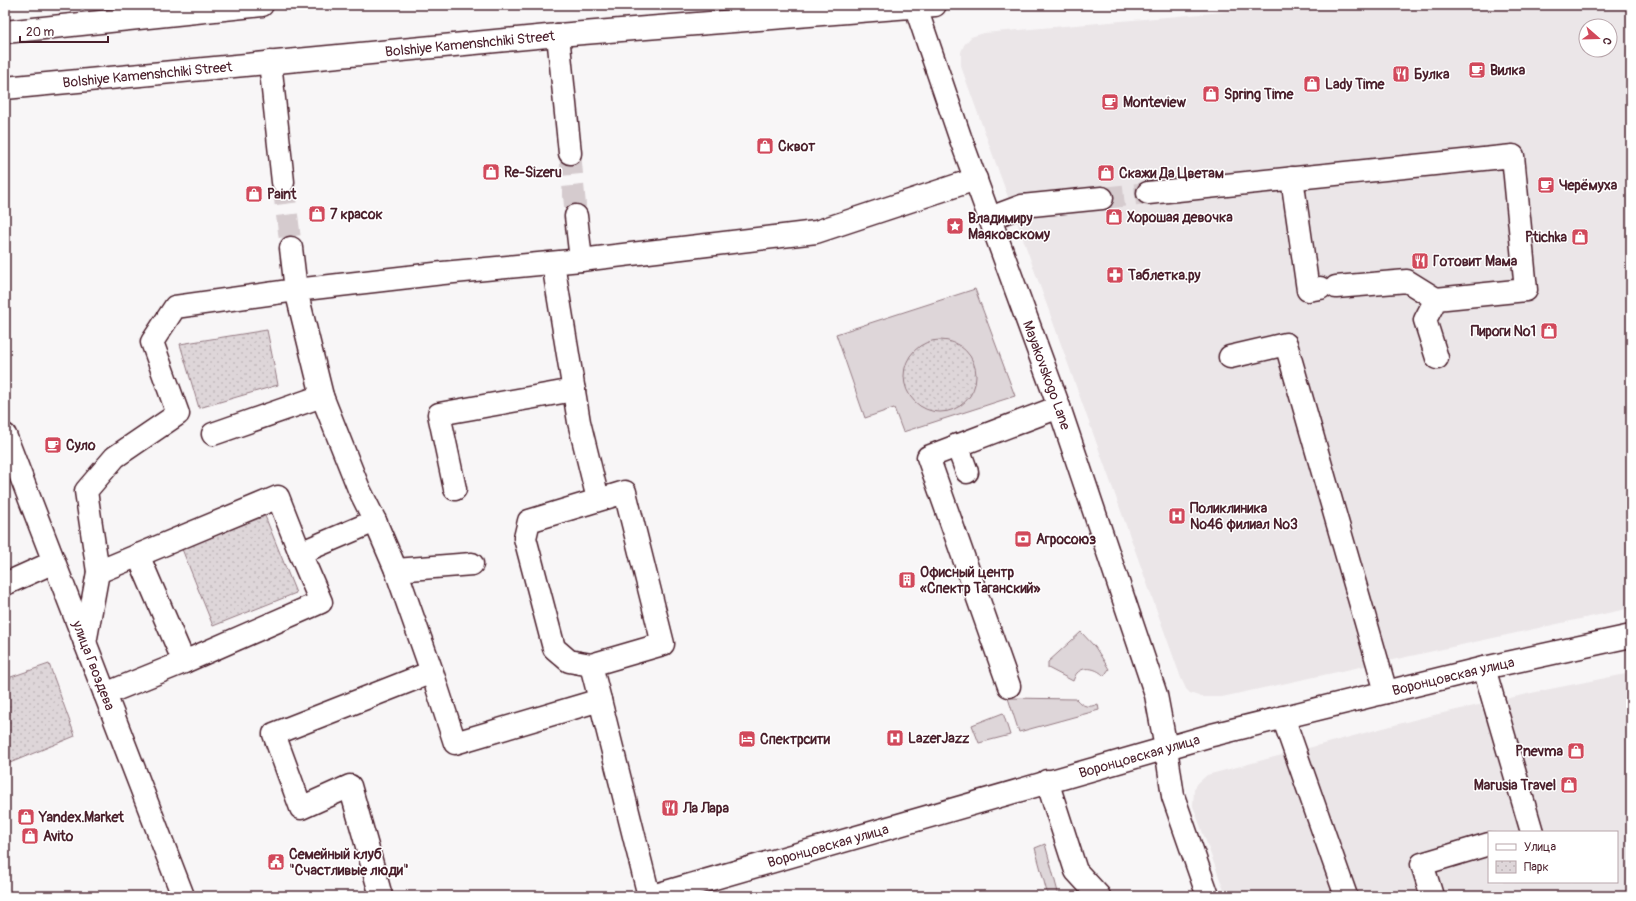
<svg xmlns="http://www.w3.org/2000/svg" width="1636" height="901" font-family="Pangolin,sans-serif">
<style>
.built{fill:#ebe6e8;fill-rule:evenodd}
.grass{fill:#ded6d9;stroke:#947a82}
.park{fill:url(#park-dots);stroke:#947a82}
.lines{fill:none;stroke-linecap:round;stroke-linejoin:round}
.minor-tunnel{stroke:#d5cbce;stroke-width:22;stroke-dasharray:22 11;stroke-linecap:butt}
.minor-casing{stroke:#4a1f2b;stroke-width:25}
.major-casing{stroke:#4a1f2b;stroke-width:25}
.minor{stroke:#fff;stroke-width:22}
.major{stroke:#fff;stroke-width:22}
.labels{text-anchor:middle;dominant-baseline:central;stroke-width:3;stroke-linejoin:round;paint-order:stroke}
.street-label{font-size:14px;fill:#4a1f2b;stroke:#fff}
.poi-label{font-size:14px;font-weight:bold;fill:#4a1f2b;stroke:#fff;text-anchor:start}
</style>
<defs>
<pattern id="park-dots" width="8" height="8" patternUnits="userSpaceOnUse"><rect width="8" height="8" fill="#ded6d9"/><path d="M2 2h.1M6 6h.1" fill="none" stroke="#c0b7ba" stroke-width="1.8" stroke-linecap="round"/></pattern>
</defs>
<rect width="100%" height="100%" fill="#f8f6f7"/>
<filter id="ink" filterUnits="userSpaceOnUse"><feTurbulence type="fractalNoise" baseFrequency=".025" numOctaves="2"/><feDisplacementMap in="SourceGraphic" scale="8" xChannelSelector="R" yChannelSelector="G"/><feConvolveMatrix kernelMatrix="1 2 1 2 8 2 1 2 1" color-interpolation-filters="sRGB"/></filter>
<g filter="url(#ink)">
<g class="built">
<path d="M1303 5H1631V608L1222 697H1201L1190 693 1186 689 1181 678 963 72 961 65V52L964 45 971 37 984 33ZM1586 26H1610V50H1586Z"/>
<path d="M1631 673V896H1226L1193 806 1194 789 1198 783 1207 775 1421 718 1545 690ZM1489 832H1617V882H1489Z"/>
</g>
<g class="grass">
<polygon points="975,289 1015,396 903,432 894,408 865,418 836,334"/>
<path d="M1081 632 1095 647 1109 669 1104 676C1098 669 1085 665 1077 673 1075 675 1074 679 1073 681L1048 668V662Z"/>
<path d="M1008 698 1076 699C1083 707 1089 708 1098 704L1099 710 1019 732Z"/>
<polygon points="1003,713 1010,735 979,743 972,725"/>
<polygon points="1045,844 1059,896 1048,896 1035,848"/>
</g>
<g class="park">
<polygon points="267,330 278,385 199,408 180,344"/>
<circle cx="940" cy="376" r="36"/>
<polygon points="265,516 296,593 213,626 182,549"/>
<polygon points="49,664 75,736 5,765 5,679"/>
</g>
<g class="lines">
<g class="minor-tunnel">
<polyline points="570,153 576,216"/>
<polyline points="283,182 291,248"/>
<polyline points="1102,198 1148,193"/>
</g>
<g class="minor-casing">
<g id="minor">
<path id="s1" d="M915 5 960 137 1059 407 1156 695 1166 748 1173 796 1208 896"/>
<polyline points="558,35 570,153"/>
<polyline points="270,62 283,182"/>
<polyline points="1292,178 1308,290 1320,288"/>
<polyline points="1148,193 1513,156 1526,290 1436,299 1425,320 1437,358"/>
<polyline points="576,216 581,260"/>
<polyline points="990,218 1022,206 1102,198"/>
<polyline points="553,263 579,422 598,499"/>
<polyline points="1336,287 1407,281 1436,299"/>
<polyline points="1230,357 1286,344 1386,692"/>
<polyline points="322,396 359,489 375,521 396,570 432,672 274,734 301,808 350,786 381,896"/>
<polyline points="213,434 322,396 296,290 443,273 581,260 816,232 976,179"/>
<path id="s2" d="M5 435 183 896"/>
<polyline points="957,445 967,472"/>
<polyline points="455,489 439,414 574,390"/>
<polyline points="138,555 184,662"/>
<polyline points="396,570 472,564"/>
<polyline points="98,572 278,497 300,553"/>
<polyline points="5,584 54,562"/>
<polyline points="85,643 98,572 86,491 115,457 178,414 152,342 175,307 296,290 291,248"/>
<polyline points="591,665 663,644 625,492 529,521 525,538 554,648 569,661 591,665 600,700"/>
<polyline points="1484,668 1532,832"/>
<polyline points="432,672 455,743 600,700 649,896"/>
<polyline points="1009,686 928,457 1059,407"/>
<polyline points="105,694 184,662 321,602 300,553 375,521"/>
<polyline points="1283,717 1346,896"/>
<polyline points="1047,781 1076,871 1099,896"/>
<polyline points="1432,896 1422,864 1489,844"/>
</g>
</g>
<g class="major-casing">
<g id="major">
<polyline points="5,32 262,5"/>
<path id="s3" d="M5 88 558 35 935 5"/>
<path id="s4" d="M652 896 1212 735 1484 668 1631 636"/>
</g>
</g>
<use href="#minor" class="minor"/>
<use href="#major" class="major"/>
</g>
</g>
<defs>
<g id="cafe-square" transform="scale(0.9)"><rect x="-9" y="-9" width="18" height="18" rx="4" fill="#d1495b" stroke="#fff"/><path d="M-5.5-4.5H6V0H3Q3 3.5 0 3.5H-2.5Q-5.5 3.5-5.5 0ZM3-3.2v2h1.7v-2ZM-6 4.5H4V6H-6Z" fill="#fff"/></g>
<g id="restaurant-square" transform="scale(0.9)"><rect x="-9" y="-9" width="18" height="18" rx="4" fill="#d1495b" stroke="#fff"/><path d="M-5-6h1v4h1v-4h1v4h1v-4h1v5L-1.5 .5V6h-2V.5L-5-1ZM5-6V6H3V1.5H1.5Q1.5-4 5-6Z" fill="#fff"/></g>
<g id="shop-square" transform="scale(0.9)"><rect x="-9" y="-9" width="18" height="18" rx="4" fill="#d1495b" stroke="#fff"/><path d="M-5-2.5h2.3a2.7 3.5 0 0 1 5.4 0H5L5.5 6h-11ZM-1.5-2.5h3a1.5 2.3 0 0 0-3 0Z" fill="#fff"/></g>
<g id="sight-square" transform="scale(0.9)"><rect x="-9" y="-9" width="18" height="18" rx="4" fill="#d1495b" stroke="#fff"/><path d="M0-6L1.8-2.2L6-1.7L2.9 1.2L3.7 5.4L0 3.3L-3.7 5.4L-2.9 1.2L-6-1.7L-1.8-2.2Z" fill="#fff"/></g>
<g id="pharmacy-square" transform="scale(0.9)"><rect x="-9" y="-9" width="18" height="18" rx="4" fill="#d1495b" stroke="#fff"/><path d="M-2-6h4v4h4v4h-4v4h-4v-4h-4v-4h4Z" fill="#fff"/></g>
<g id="hospital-square" transform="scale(0.9)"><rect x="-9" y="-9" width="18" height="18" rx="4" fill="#d1495b" stroke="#fff"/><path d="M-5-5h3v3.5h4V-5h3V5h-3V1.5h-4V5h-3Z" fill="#fff"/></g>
<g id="bank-square" transform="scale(0.9)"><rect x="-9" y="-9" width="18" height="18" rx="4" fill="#d1495b" stroke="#fff"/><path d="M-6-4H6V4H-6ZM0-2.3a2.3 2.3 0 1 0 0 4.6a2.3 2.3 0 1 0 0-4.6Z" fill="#fff"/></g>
<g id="building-square" transform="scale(0.9)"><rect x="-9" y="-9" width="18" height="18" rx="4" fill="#d1495b" stroke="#fff"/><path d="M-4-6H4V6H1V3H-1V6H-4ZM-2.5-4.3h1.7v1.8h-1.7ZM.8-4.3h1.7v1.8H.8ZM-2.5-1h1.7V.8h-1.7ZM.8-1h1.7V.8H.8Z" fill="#fff"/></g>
<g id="hotel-square" transform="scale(0.9)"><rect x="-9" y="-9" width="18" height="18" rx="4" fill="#d1495b" stroke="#fff"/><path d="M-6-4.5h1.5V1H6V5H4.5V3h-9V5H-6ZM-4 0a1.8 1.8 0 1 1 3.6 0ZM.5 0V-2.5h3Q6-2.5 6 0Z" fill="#fff"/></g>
<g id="civic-square" transform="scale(0.9)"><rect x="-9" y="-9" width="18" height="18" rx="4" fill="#d1495b" stroke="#fff"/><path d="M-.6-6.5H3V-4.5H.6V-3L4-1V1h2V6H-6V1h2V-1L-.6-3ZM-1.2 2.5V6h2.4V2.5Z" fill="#fff"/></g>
</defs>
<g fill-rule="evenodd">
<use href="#cafe-square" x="1477" y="70"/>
<use href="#restaurant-square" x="1401" y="74"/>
<use href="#shop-square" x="1312" y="84"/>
<use href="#shop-square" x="1211" y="94"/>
<use href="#cafe-square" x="1110" y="102"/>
<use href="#shop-square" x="765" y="146"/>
<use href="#shop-square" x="491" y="172"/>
<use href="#shop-square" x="1106" y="173"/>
<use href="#cafe-square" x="1546" y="185"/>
<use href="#shop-square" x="254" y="194"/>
<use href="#shop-square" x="317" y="214"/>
<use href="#shop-square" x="1114" y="217"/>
<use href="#sight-square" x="955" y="226"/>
<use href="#shop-square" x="1580" y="237"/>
<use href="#restaurant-square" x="1420" y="261"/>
<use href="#pharmacy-square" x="1115" y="275"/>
<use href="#shop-square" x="1549" y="331"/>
<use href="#cafe-square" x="53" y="445"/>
<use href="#hospital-square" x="1177" y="516"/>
<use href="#bank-square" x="1023" y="539"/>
<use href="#building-square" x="907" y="580"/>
<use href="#hospital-square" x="895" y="738"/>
<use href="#hotel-square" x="747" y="739"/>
<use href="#shop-square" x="1576" y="751"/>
<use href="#shop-square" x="1569" y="785"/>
<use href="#restaurant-square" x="670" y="808"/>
<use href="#shop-square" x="26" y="817"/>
<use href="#shop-square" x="30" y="836"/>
<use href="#civic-square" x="276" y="862"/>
</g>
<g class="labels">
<g class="street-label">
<text stroke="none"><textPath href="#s3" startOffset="467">Bolshiye Kamenshchiki Street</textPath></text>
<text stroke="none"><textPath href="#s3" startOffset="143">Bolshiye Kamenshchiki Street</textPath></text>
<text stroke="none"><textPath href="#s1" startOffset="393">Mayakovskogo Lane</textPath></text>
<text stroke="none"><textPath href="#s2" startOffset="247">улица Гвоздева</textPath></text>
<text stroke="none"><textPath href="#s4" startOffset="831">Воронцовская улица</textPath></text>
<text stroke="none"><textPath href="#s4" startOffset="507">Воронцовская улица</textPath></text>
<text stroke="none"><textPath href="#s4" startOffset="183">Воронцовская улица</textPath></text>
</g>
<g class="poi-label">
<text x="1490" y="70">Вилка</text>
<text x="1414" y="74">Булка</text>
<text x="1325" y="84">Lady Time</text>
<text x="1224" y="94">Spring Time</text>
<text x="1123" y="102">Monteview</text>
<text x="778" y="146">Сквот</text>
<text x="504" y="172">Re-Sizeru</text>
<text x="1119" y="173">Скажи Да Цветам</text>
<text x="1559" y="185">Черёмуха</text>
<text x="267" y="194">Paint</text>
<text x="330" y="214">7 красок</text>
<text x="1127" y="217">Хорошая девочка</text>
<text x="968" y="218">Владимиру<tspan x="968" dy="16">Маяковскому</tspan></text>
<text x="1567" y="237" text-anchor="end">Ptichka</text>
<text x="1433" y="261">Готовит Мама</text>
<text x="1128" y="275">Таблетка.ру</text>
<text x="1536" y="331" text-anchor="end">Пироги №1</text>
<text x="66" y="445">Суло</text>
<text x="1190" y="508">Поликлиника<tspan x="1190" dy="16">№46 филиал №3</tspan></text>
<text x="1036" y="539">Агросоюз</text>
<text x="920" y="572">Офисный центр<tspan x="920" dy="16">«Спектр Таганский»</tspan></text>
<text x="908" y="738">LazerJazz</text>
<text x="760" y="739">Спектрсити</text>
<text x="1563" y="751" text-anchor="end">Pnevma</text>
<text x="1556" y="785" text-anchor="end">Marusia Travel</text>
<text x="683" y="808">Ла Лара</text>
<text x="39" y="817">Yandex.Market</text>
<text x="43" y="836">Avito</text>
<text x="289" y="854">Семейный клуб<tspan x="289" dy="16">"Счастливые люди"</tspan></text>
</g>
</g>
<rect width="1636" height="901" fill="none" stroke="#fff" stroke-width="20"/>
<rect x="10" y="10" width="1616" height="881" fill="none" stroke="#4a1f2b" stroke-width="1.5" filter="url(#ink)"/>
<rect x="1488" y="831" width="130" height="52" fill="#ffffff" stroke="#b7a5aa"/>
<rect x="1496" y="844" width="20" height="6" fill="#ffffff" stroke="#b7a5aa"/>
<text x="1524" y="851" font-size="12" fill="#4a1f2b">Улица</text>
<rect x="1496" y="861" width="20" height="12" fill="url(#park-dots)" stroke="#b7a5aa"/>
<text x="1524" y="871" font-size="12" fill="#4a1f2b">Парк</text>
<g transform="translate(1598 38) rotate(110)"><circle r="19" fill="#ffffff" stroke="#b7a5aa"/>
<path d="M0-3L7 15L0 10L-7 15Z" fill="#d1495b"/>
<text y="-6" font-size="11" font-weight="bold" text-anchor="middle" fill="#4a1f2b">С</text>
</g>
<path d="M20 36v6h88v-6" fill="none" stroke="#4a1f2b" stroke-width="2"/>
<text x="26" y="36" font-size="12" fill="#4a1f2b" stroke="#ffffff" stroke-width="3" paint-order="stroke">20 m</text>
</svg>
